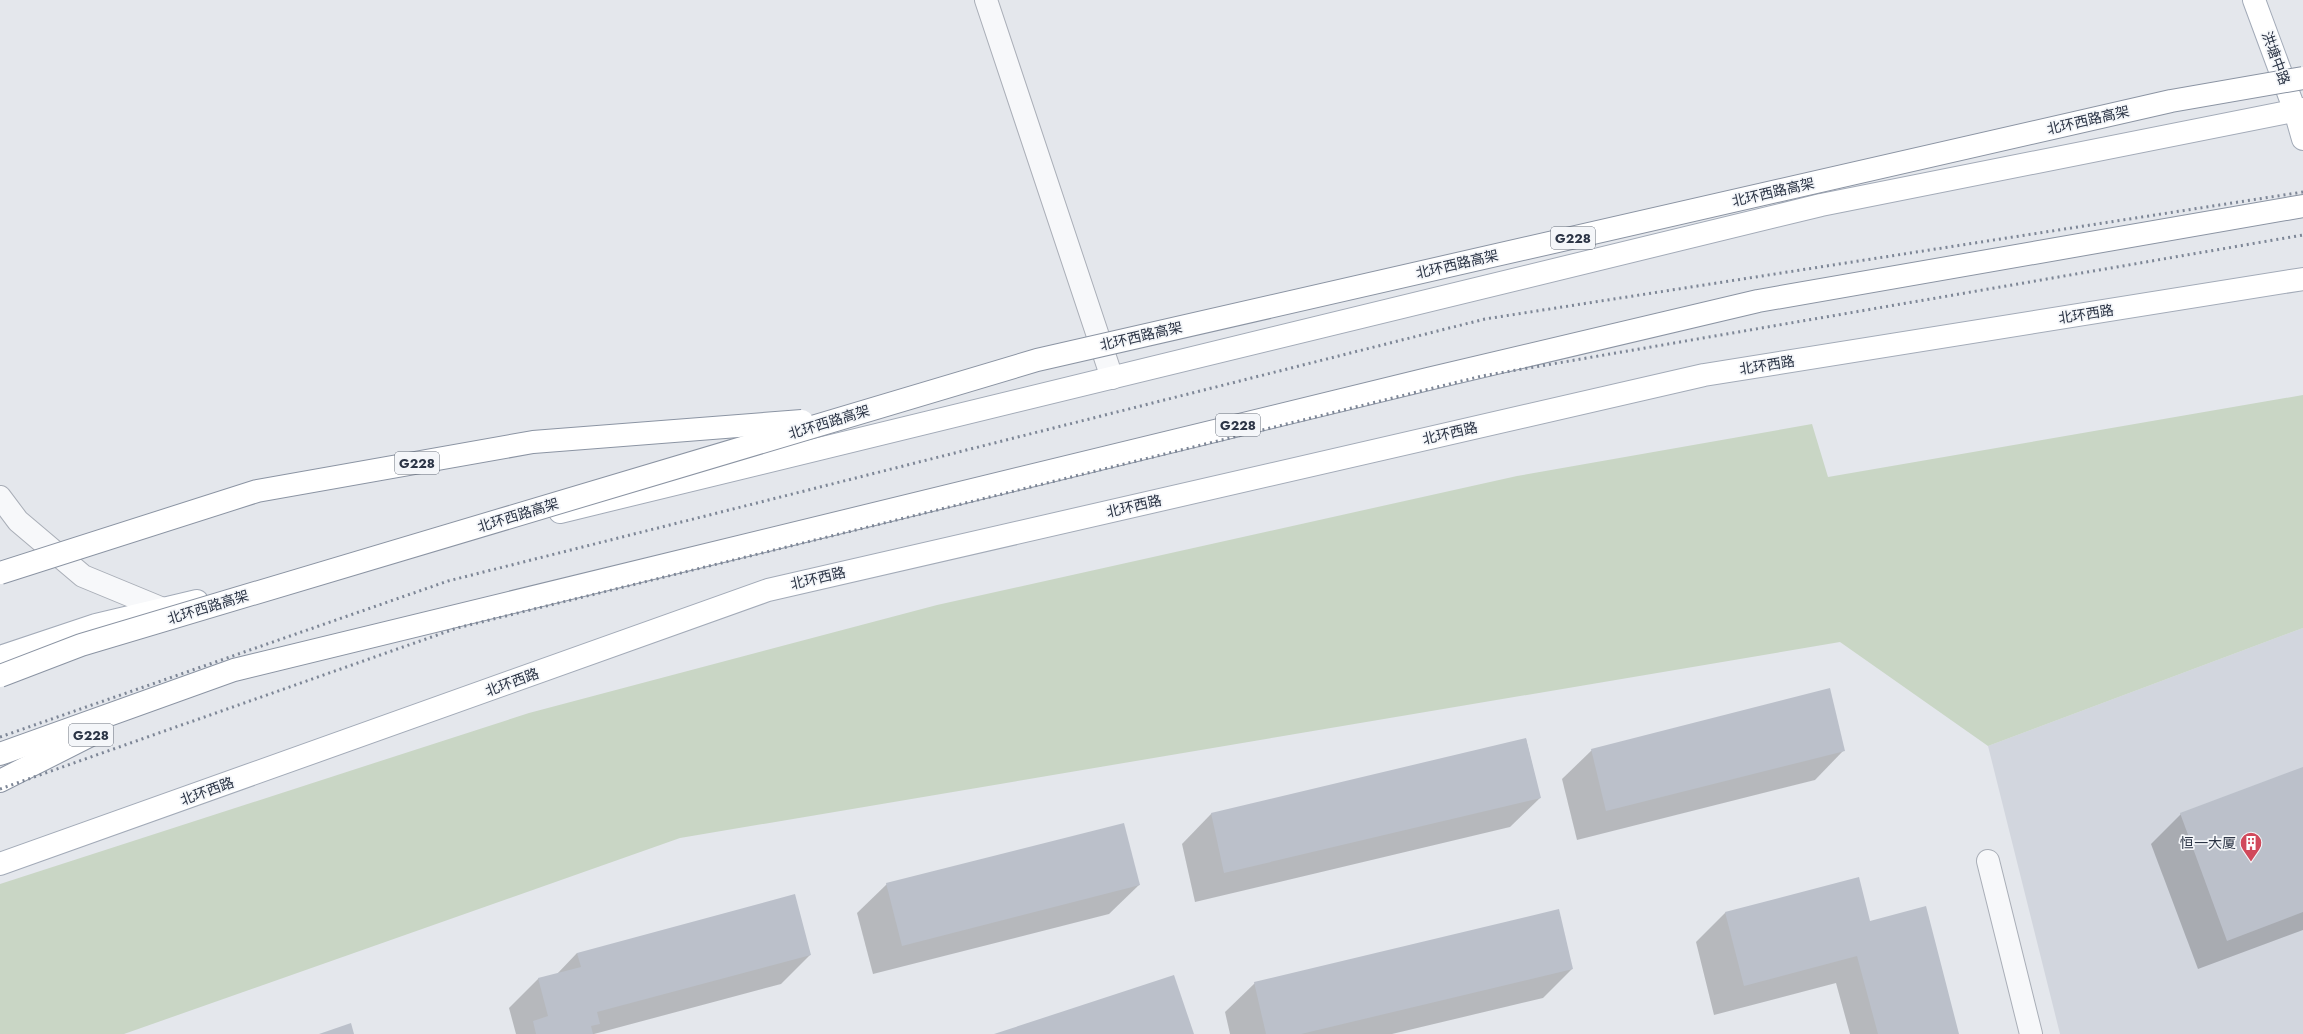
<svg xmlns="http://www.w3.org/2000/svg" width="2303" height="1034" font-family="Jost,'Noto Sans SC',sans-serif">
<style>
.built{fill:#d2d6de}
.green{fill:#c9d6c5}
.shadow{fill:#0003}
.building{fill:#bbc0ca}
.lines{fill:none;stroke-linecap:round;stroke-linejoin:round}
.minor-casing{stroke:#a9aeb7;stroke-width:24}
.major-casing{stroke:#a3abb8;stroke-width:24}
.highway-casing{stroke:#8b94a3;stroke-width:24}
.minor{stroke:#f7f8fa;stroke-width:22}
.major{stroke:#fff;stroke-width:22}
.highway{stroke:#fff;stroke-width:22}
.rail{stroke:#7d8696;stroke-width:3;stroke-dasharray:2 4;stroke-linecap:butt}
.highway-bridge-casing{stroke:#8b94a3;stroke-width:24;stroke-linecap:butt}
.highway-bridge{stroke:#fff;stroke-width:22}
.labels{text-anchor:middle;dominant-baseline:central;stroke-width:3.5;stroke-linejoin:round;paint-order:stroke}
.shield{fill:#f4f6f9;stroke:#676e7b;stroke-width:1}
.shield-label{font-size:13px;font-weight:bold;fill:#2b3445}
.street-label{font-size:14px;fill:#2b3445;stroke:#f4f6f9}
.poi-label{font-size:14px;fill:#2b3445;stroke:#f4f6f9;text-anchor:end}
</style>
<rect width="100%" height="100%" fill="#e4e7ec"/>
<polygon class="built" points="2303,628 2303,1034 2060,1034 1988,746"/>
<polygon class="green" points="2303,395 2303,628 1988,746 1840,642 680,838 124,1034 0,1034 0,884 529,713 937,605 1517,476 1812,424 1828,477"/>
<g class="shadow">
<polygon points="1526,739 1540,798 1510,827 1195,902 1182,844 1211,814"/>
<polygon points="1592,750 1844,750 1815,780 1577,840 1562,779"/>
<polygon points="2303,768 2303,930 2198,969 2151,844 2181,814"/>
<polygon points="887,884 1139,885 1109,914 873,974 857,913"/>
<polygon points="1725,913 1870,922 1958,1034 1850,1034 1836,983 1714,1015 1696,942"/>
<polygon points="577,953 810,955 781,984 594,1034 516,1034 509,1008 538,979 557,974"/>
<polygon points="1572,969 1543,998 1392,1034 1230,1034 1225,1012 1255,983"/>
</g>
<g class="building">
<polygon points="1830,688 1845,751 1606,811 1591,749"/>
<polygon points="1526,738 1541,798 1224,873 1211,813"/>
<polygon points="2303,767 2303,912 2227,941 2180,813"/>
<polygon points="1124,823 1140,885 902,946 886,883"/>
<polygon points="1859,877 1870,921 1926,906 1959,1034 1878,1034 1857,956 1744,986 1725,912"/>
<polygon points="795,894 811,955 597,1012 600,1024 591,1026 593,1034 536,1034 533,1021 548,1016 538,978 581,967 577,953"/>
<polygon points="1559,909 1573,969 1301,1034 1266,1034 1254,982"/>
<polygon points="1174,975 1194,1034 994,1034"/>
<polygon points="351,1023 354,1034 319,1034"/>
</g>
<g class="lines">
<g class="minor-casing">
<g id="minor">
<polyline points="986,0 1112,378"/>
<polyline points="0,497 18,521 83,576 163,609"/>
<polyline points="1988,861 2031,1034"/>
</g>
</g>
<g class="major-casing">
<g id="major">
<polyline points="2254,0 2295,111 2303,139"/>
<polyline points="560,512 1821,205 2303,109"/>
<polyline points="0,657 96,625 197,601"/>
<polyline points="0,864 768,590 1704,375 2303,279"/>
</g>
</g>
<g class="highway-casing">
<g id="highway">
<polyline points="0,754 234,670 1428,379 1758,301 2303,206"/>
<polyline points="0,781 97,732"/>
</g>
</g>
<use href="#minor" class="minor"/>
<use href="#major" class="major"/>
<use href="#highway" class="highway"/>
<g class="rail">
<polyline points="0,737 448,581 1485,319 2303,192"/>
<polyline points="0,789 457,628 1482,376 2303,235"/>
</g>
<g class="highway-bridge-casing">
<g id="highway-bridge">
<polyline points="0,573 257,491 533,442 802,421"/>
<polyline points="0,676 81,645 1037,360 2171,101 2303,78"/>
</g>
</g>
<use href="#highway-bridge" class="highway-bridge"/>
</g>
<defs>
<g id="building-pin" transform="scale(1.15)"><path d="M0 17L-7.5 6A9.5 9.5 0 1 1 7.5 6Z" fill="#d1495b" stroke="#f4f6f9"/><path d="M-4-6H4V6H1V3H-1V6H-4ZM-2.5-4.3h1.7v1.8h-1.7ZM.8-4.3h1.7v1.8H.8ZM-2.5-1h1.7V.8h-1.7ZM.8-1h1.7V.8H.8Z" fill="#fff"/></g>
</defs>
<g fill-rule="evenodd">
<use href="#building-pin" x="2251" y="843"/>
</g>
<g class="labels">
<g class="shield">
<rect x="1551" y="227" width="44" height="22" rx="3"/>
<rect x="1216" y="414" width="44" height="22" rx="3"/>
<rect x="395" y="452" width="44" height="22" rx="3"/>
<rect x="69" y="724" width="44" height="22" rx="3"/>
</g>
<g class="shield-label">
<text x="1573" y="238">G228</text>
<text x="1238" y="425">G228</text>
<text x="417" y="463">G228</text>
<text x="91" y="735">G228</text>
</g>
<g class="street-label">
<text transform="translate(2276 58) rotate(70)">洪塘中路</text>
<text transform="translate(2088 120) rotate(-13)">北环西路高架</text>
<text transform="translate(1773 192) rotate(-13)">北环西路高架</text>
<text transform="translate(1457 264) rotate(-13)">北环西路高架</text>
<text transform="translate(2086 314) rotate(-9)">北环西路</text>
<text transform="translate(1141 336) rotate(-13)">北环西路高架</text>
<text transform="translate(1767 365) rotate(-9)">北环西路</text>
<text transform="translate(829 422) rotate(-17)">北环西路高架</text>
<text transform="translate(1450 433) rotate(-13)">北环西路</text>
<text transform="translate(1134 506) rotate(-13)">北环西路</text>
<text transform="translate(518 515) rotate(-17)">北环西路高架</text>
<text transform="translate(818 578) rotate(-13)">北环西路</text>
<text transform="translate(208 607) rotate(-17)">北环西路高架</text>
<text transform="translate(512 682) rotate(-20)">北环西路</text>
<text transform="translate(207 791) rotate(-20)">北环西路</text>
</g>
<g class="poi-label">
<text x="2236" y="843">恒一大厦</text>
</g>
</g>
</svg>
